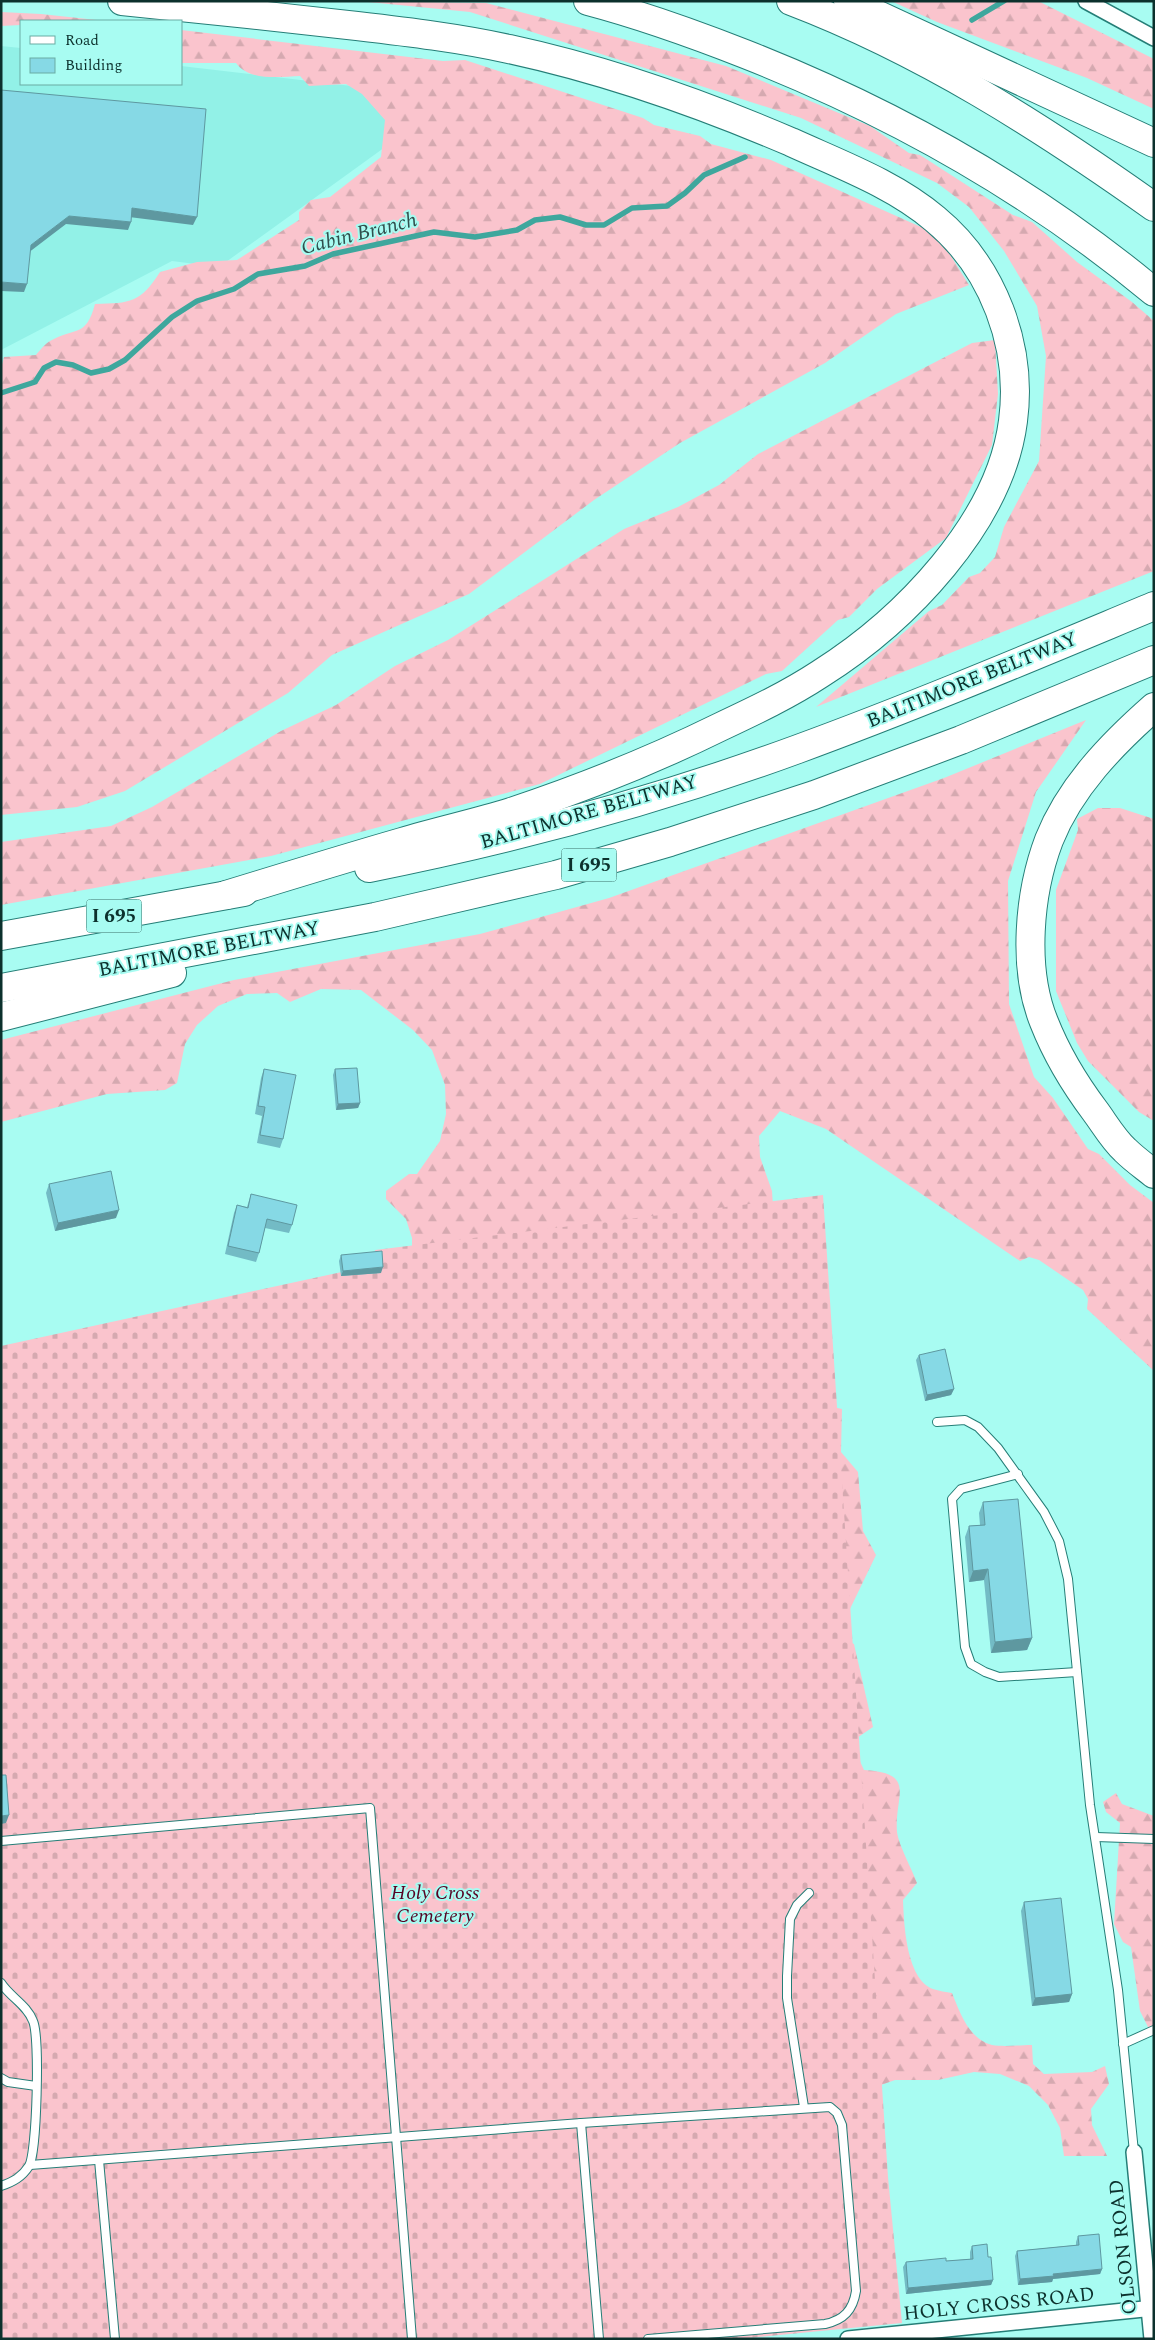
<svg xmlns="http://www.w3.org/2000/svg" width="1155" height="2340" font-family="Spectral,serif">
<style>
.built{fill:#92f1e7}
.forest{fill:url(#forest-firs)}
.cemetery{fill:url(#cemetery-stones)}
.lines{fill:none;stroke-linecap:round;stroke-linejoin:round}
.stream{stroke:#3ea79d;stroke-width:5.5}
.service-casing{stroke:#257e77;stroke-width:10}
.minor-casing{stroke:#257e77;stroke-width:18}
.motorway-casing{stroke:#257e77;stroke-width:30}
.service{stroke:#fff;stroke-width:8}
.minor{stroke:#fff;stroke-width:15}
.motorway{stroke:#fff;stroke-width:28}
.wall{fill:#73bbc5}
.shaded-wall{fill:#5e98a0}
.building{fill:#86d9e5;stroke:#5e98a0}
.labels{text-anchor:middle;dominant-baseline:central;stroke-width:4;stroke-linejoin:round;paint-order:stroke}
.shield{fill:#a8fcf2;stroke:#3b6e68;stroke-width:1}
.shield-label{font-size:19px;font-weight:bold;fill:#0c312d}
.street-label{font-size:20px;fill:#0c312d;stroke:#a8fcf2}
.park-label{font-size:20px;font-style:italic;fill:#570323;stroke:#a8fcf2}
.water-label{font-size:21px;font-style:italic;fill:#31504d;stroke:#a8fcf2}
</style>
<defs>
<pattern id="forest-firs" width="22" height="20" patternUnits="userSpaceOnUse" patternTransform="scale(1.25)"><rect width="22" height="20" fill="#fac4cd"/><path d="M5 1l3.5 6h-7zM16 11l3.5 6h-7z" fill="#d5a9b0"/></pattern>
<pattern id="cemetery-stones" width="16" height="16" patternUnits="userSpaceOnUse" patternTransform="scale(1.25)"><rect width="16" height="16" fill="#fac4cd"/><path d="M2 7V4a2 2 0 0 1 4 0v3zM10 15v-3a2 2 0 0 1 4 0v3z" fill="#d5a9b0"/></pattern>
</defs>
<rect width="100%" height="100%" fill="#a8fcf2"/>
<polygon class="built" points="1,46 21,48 21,84 181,84 181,66 411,93 417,124 219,267 172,261 1,350"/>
<g class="forest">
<polygon points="358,1 486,3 726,66 870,126 909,153 920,155 1013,215 1032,222 1077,262 1132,302 1154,321 1154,571 816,707 929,611 942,605 969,577 980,573 995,557 1004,527 1039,461 1046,356 1037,306 1004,251 969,207 937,183 801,118 470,12"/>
<polygon points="891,1 1038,1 1154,59 1154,109 1087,78 937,22"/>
<polygon points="1,12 41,14 106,21 21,21 21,25 1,26"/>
<path d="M181 30 443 61 465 60 643 118 654 125 700 136 711 144 771 160 921 227 934 229 969 285 896 314 825 363 680 443 594 500 469 594 332 655 288 693 125 791 77 807 1 815V368L4 357 36 355C40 350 45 344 50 341 75 327 86 338 95 304 131 303 140 303 160 272L197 262 237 260 299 220V212L311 200 330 197 381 157 385 120 362 94 346 84 309 86 300 76C279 77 249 81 236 63H181Z"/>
<polygon points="995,340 998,394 992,445 946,538 877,589 849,617 838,620 782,671 766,674 540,784 271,856 1,905 1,842 111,826 152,807 281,731 336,705 395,666 448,640 624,529 678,507 719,485 758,454 972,343"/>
<path d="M1086 720 1036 792 1008 881 1009 1004 1034 1077 1053 1098 1088 1149 1099 1154 1130 1185 1154 1203V1371L1087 1309 1088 1299 1083 1290 1039 1260 1029 1257 1020 1261 826 1129 780 1111 759 1136 760 1157 772 1191 774 1221 833 1407 842 1409 841 1452 858 1472 863 1531 876 1555 837 1636 854 1644 873 1727 851 1742 864 1770C918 1773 894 1796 897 1832 899 1846 912 1869 917 1883L903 1900C904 1923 906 1979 933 1989 939 1991 946 1992 952 1993 960 2013 969 2039 992 2045 1004 2047 1020 2045 1032 2045L1033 2064 1044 2074 1092 2072 1105 2066 1109 2084 1091 2109 1092 2125 1107 2156H1064L1060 2128 1048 2105 1029 2086 1000 2074 974 2072 938 2080H895L870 2089 412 1283V1238L406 1219 386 1199V1191L409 1174H417L440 1141 446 1114 445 1085 432 1050 413 1030 361 990 321 989 290 1002 277 993 247 994 218 1006 197 1025 185 1044 177 1083 165 1090 107 1094 1 1122V1040L234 980 480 934 609 898 944 778Z"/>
<polygon points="1098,808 1120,808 1154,819 1154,1121 1139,1112 1088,1061 1077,1043 1056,991 1056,890 1078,830 1077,819"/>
<polygon points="1116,1793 1122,1804 1154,1816 1154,2030 1149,2029 1140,2011 1131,1947 1123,1942 1114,1924 1120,1823 1106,1812 1103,1802"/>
</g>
<polygon class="cemetery" points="823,1195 888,2177 902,2323 738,2339 1,2339 1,1346 374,1265 375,1250"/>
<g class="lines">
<g class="stream">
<polyline points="972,20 1004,1"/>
<polyline points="1,393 35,382 44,368 56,362 73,365 91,373 109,369 125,360 172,317 197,301 234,289 258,274 305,266 333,254 434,232 475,237 517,230 535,220 560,217 586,225 604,225 632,208 667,206 685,193 704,175 745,157"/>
</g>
<g class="service-casing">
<g id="service">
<polyline points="937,1422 965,1420 978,1427 998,1448 1044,1512 1059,1541 1068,1579 1090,1805 1118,1990 1134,2152"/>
<polyline points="1018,1474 961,1489 952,1499 965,1647 971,1664 985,1672 999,1677 1077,1672"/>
<polyline points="1096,1837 1154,1839"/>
<polyline points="1,1841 370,1808 412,2339"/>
<path d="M1 1983C10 1997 27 2005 33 2021 40 2037 37 2152 29 2166 22 2177 13 2182 1 2186"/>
<polyline points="1123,2044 1154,2030"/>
<polyline points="1,2078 8,2082 36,2086"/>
<polyline points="804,2107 787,1998 787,1976 790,1919 797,1905 809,1893"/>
<polyline points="581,2123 599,2339"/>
<polyline points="99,2160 115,2339"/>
<path d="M30 2165 581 2123 830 2107 837 2113 842 2125 856 2291C853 2310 844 2320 825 2324L648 2339"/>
</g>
</g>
<g class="minor-casing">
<g id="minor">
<polyline points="1086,1 1154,38"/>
<polyline points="1134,2152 1152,2339"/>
<polyline points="848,2339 1154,2308"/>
</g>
</g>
<g class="motorway-casing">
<g id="motorway">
<path d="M122 1C200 9 279 17 357 26 408 32 459 38 509 49 606 70 700 103 791 142 839 164 894 184 935 219 993 267 1023 346 1013 421 1000 523 904 621 820 674 788 695 754 711 720 727 653 760 583 788 511 812 476 823 438 831 402 842 343 859 285 877 226 895"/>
<path d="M588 1C641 15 694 34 745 54 895 113 1030 189 1154 292"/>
<path d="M791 1C922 51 1040 126 1154 207"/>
<polyline points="848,1 1154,143"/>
<path d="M1154 707C1112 744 1070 787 1049 840 1029 893 1022 968 1044 1022 1057 1055 1074 1083 1095 1111 1104 1123 1113 1139 1125 1150 1134 1159 1144 1166 1154 1174"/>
<path d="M369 868C515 839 659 800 798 749 918 705 1036 655 1154 606"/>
<polyline points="1,936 244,892"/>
<polyline points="1,988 375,917 556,875 670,842 814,795 961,740 1154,660"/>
<polyline points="1,1017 172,973"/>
</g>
</g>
<use href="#service" class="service"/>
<use href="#minor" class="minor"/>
<use href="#motorway" class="motorway"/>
</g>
<g class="wall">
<polygon points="264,1069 283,1139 280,1148 257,1143 262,1116 255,1114 261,1078"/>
<polygon points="335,1069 360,1103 358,1108 336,1110 333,1075"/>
<polygon points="49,1184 116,1218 55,1231 46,1193"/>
<polygon points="251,1194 292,1225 289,1233 265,1228 259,1253 256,1262 225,1254 234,1213 237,1205 247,1207"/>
<polygon points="341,1255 381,1273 341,1276 339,1261"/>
<polygon points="919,1355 954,1389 951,1395 925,1401 916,1360"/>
<polygon points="983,1502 1032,1638 1027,1650 991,1653 984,1580 969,1582 965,1537 969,1526 980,1525 979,1513"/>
<polygon points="1024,1902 1072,1994 1069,2002 1032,2006 1021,1911"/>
<polygon points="1078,2236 1102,2269 1100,2274 1053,2279 1052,2282 1018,2285 1015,2256 1017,2251 1076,2245 1076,2242"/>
<polygon points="972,2246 988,2257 993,2280 991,2285 906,2294 903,2267 906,2262 946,2261 970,2259 970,2252"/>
</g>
<g class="shaded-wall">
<polygon points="132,208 197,217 193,225 129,217"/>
<polygon points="69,216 131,222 128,230 66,224 28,253 31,245"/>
<polygon points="1,282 27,284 24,292 1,291"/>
<polygon points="360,1103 358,1108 336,1110 338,1104"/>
<polygon points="119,1210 116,1218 55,1231 58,1223"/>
<polygon points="383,1267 381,1273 341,1276 343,1271"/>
<polygon points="954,1389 951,1395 925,1401 927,1395"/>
<polygon points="988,1569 984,1580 969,1582 973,1571"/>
<polygon points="1032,1638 1027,1650 991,1653 995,1642"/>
<polygon points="9,1815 6,1823 1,1824 1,1816"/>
<polygon points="1072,1994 1069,2002 1032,2006 1035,1998"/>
<polygon points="1102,2269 1100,2274 1053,2279 1052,2282 1018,2285 1020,2279 1053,2274"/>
<polygon points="993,2280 991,2285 906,2294 908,2288"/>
</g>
<g class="building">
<polygon points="1,90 206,109 197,217 132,208 131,222 69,216 31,245 27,284 1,282"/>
<polygon points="357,1068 360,1103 338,1104 335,1069"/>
<polygon points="264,1069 296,1075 283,1139 260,1135 265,1107 258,1106"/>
<polygon points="111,1171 119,1210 58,1223 49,1184"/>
<polygon points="251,1194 297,1205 292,1225 267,1219 259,1253 228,1246 237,1205 248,1208"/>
<polygon points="382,1251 383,1267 343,1271 341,1255"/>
<polygon points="945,1349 954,1389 927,1395 919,1355"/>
<polygon points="1018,1499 1032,1638 995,1642 988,1569 973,1571 969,1526 985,1525 983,1502"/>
<polygon points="1,1775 6,1775 9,1815 1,1816"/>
<polygon points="1061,1898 1072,1994 1035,1998 1024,1902"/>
<polygon points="1099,2234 1102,2269 1053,2274 1054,2276 1020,2279 1017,2251 1079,2245 1078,2236"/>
<polygon points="987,2244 988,2257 991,2257 993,2280 908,2288 906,2262 946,2258 946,2261 973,2259 972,2246"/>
</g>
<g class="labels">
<g class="shield">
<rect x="561.5" y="848.5" width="55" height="33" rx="4"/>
<rect x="86.5" y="899.5" width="55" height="33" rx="4"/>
</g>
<g class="shield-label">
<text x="589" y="865">I 695</text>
<text x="114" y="916">I 695</text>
</g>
<g class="street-label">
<text transform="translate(972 680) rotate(-22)">BALTIMORE BELTWAY</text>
<text transform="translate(589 812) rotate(-16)">BALTIMORE BELTWAY</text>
<text transform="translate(209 949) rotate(-11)">BALTIMORE BELTWAY</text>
<text transform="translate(1123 2247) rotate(-96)">OLSON ROAD</text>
<text transform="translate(999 2304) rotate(-6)">HOLY CROSS ROAD</text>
</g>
<g class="park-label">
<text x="435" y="1893">Holy Cross<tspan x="435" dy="23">Cemetery</tspan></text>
</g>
<g class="water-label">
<text transform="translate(359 234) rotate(-14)">Cabin Branch</text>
</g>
</g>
<rect width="1155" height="2340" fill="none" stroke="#0c312d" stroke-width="5"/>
<rect x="20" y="20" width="162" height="65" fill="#a8fcf2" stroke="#6aaba3"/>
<rect x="30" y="36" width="25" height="8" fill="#ffffff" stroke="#6aaba3"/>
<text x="65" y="45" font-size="15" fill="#0c312d">Road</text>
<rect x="30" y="58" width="25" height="15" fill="#86d9e5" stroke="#6aaba3"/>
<text x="65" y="70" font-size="15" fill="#0c312d">Building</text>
</svg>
